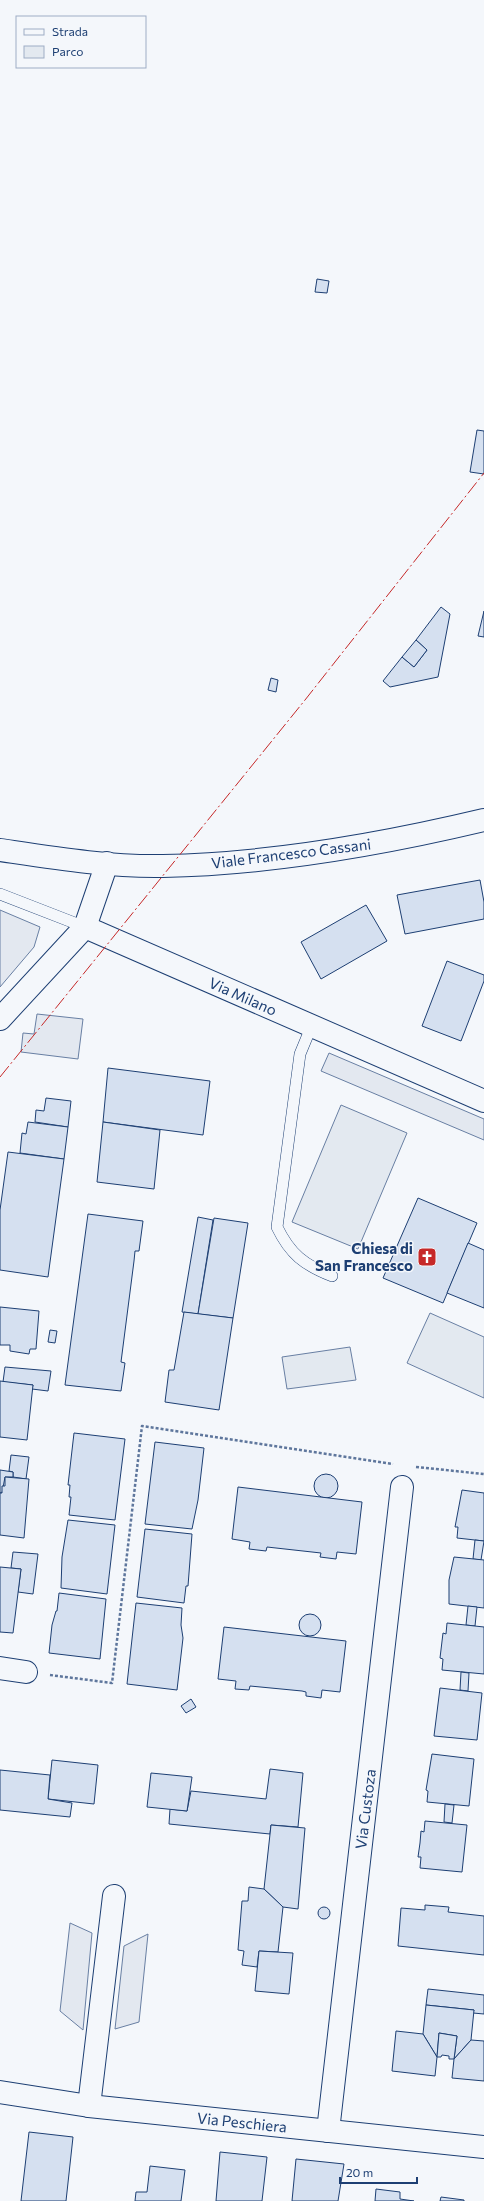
<svg xmlns="http://www.w3.org/2000/svg" width="484" height="2201" font-family="Commissioner,sans-serif">
<style>
.green{fill:#e3e9f0;stroke:#687fa3}
.parking{fill:#e3e8f0;stroke:#687fa3}
.building{fill:#d5e0f0;stroke:#1d3f73}
.lines{fill:none;stroke-linecap:round;stroke-linejoin:round}
.service-casing{stroke:#1d3f73;stroke-width:12}
.minor-casing{stroke:#1d3f73;stroke-width:24}
.primary-casing{stroke:#1d3f73;stroke-width:24}
.path{stroke:#5e769c;stroke-width:2.5;stroke-dasharray:3 2;stroke-linecap:butt}
.service{stroke:#f4f7fb;stroke-width:11}
.minor{stroke:#f4f7fb;stroke-width:22}
.primary{stroke:#f4f7fb;stroke-width:22}
.power{stroke:#c62828;stroke-width:1;stroke-dasharray:14 3 2 3;stroke-linecap:butt}
.labels{text-anchor:middle;dominant-baseline:central;stroke-width:3;stroke-linejoin:round;paint-order:stroke}
.street-label{font-size:15px;fill:#1d3f73;stroke:#f4f7fb}
.poi-label{font-size:15px;font-weight:bold;fill:#1d3f73;stroke:#f4f7fb;text-anchor:end}
</style>
<rect width="100%" height="100%" fill="#f4f7fb"/>
<g class="green">
<polygon points="341,1105 407,1133 358,1249 292,1222"/>
<polygon points="430,1313 484,1337 484,1398 407,1363"/>
<polygon points="350,1347 356,1380 287,1389 282,1357"/>
</g>
<g class="parking">
<polygon points="0,910 40,927 34,947 0,987"/>
<polygon points="37,1014 83,1019 78,1059 21,1052 23,1033 34,1034"/>
<polygon points="329,1053 484,1119 484,1140 321,1071"/>
<polygon points="70,1923 92,1933 83,2030 60,2011"/>
<polygon points="148,1934 139,2022 115,2029 124,1946"/>
</g>
<g class="building">
<polygon points="317,279 329,281 327,293 315,292"/>
<polygon points="477,430 484,431 484,474 470,472"/>
<polygon points="441,607 450,614 438,677 390,687 383,681 402,657 414,667 427,650 416,640"/>
<polygon points="484,611 484,637 478,636"/>
<polygon points="416,640 427,650 414,667 402,657"/>
<polygon points="271,678 278,680 276,692 268,690"/>
<polygon points="480,880 484,902 484,919 405,934 397,895"/>
<polygon points="366,905 387,941 321,979 301,942"/>
<polygon points="447,961 484,975 484,981 461,1041 422,1026"/>
<polygon points="108,1068 210,1081 203,1135 103,1122"/>
<polygon points="46,1098 71,1101 68,1127 35,1122 36,1110 44,1111"/>
<polygon points="28,1122 68,1127 64,1159 20,1153 22,1133 26,1134"/>
<polygon points="103,1122 160,1130 154,1189 97,1182"/>
<polygon points="8,1152 64,1159 48,1277 0,1270 0,1210"/>
<polygon points="418,1198 477,1223 443,1303 383,1278"/>
<polygon points="88,1214 143,1221 139,1251 135,1251 134,1261 121,1362 125,1363 121,1391 65,1385"/>
<polygon points="198,1217 213,1220 198,1314 182,1312"/>
<polygon points="214,1218 248,1223 233,1318 198,1314"/>
<polygon points="468,1243 484,1250 484,1308 447,1293"/>
<polygon points="0,1307 39,1311 36,1349 30,1349 29,1354 10,1351 10,1345 0,1345"/>
<polygon points="184,1312 233,1318 219,1410 165,1402 169,1370 174,1370"/>
<polygon points="50,1330 57,1331 55,1343 48,1342"/>
<polygon points="5,1367 51,1371 48,1391 32,1389 33,1385 3,1382"/>
<polygon points="0,1381 33,1385 27,1440 0,1437"/>
<polygon points="74,1433 125,1439 115,1520 69,1515 71,1497 69,1497 70,1485 68,1485"/>
<polygon points="155,1442 204,1448 198,1500 192,1529 145,1524"/>
<polygon points="11,1455 29,1457 26,1479 13,1477 13,1472 9,1471"/>
<polygon points="0,1470 13,1472 13,1477 5,1477 2,1493 0,1493"/>
<circle cx="326" cy="1486" r="12"/>
<polygon points="5,1477 29,1479 24,1538 0,1535 0,1493 2,1493 2,1486 5,1486"/>
<polygon points="238,1487 362,1502 356,1554 337,1552 336,1559 320,1557 321,1553 267,1547 266,1551 249,1549 250,1542 232,1539"/>
<polygon points="462,1490 484,1493 484,1541 457,1538 458,1527 455,1527"/>
<polygon points="68,1520 115,1525 107,1594 61,1588 62,1557"/>
<polygon points="145,1529 192,1534 188,1586 186,1586 184,1603 137,1597"/>
<polygon points="475,1540 484,1541 481,1560 473,1559"/>
<polygon points="13,1552 38,1554 33,1594 18,1592 21,1569 11,1568"/>
<polygon points="454,1557 484,1560 484,1608 449,1604 449,1580"/>
<polygon points="0,1567 21,1569 13,1633 0,1632"/>
<polygon points="59,1593 106,1599 100,1659 49,1653 52,1625 56,1611 57,1611"/>
<polygon points="136,1603 182,1608 181,1625 183,1638 177,1690 127,1684"/>
<polygon points="468,1606 477,1607 475,1626 466,1625"/>
<circle cx="310" cy="1625" r="11"/>
<polygon points="447,1623 484,1627 484,1674 442,1670 443,1659 440,1658 443,1633 446,1634"/>
<polygon points="224,1627 346,1641 340,1692 322,1690 321,1698 306,1696 306,1692 302,1691 250,1686 249,1690 235,1689 236,1681 218,1679"/>
<polygon points="461,1672 469,1673 468,1691 460,1690"/>
<polygon points="440,1688 482,1693 477,1740 434,1736"/>
<polygon points="191,1699 196,1707 186,1713 181,1706"/>
<polygon points="432,1754 474,1759 469,1806 427,1802 428,1791 426,1790"/>
<polygon points="52,1760 98,1765 94,1804 48,1799"/>
<polygon points="270,1769 303,1773 298,1827 271,1825 270,1834 169,1824 170,1809 187,1811 191,1791 266,1799"/>
<polygon points="0,1770 50,1775 48,1799 72,1803 70,1817 0,1810"/>
<polygon points="151,1773 192,1777 187,1811 147,1807"/>
<polygon points="445,1804 454,1805 452,1823 444,1822"/>
<polygon points="425,1821 467,1825 462,1872 420,1868 421,1857 418,1857 420,1843 421,1831 424,1832"/>
<polygon points="271,1825 305,1828 298,1909 283,1907 264,1889"/>
<polygon points="249,1887 264,1889 283,1907 278,1952 259,1951 257,1967 242,1965 244,1951 238,1950 242,1901 248,1901"/>
<polygon points="425,1905 449,1907 448,1912 484,1916 484,1955 398,1946 401,1908 425,1910"/>
<circle cx="324" cy="1913" r="6"/>
<polygon points="259,1951 293,1953 289,1994 255,1991"/>
<polygon points="428,1989 484,1995 484,2014 473,2013 474,2010 426,2005"/>
<polygon points="426,2005 474,2010 471,2040 454,2059 457,2036 439,2033 437,2057 423,2034"/>
<polygon points="396,2031 423,2034 437,2057 435,2076 392,2071"/>
<polygon points="439,2033 457,2036 454,2059 449,2059 449,2056 442,2055 441,2057 437,2057"/>
<polygon points="471,2040 484,2041 484,2081 452,2078 454,2059"/>
<polygon points="29,2132 73,2137 66,2201 21,2201"/>
<polygon points="220,2152 267,2157 262,2201 216,2201"/>
<polygon points="296,2159 344,2164 338,2201 292,2201"/>
<polygon points="150,2166 185,2170 181,2201 135,2201 136,2192 147,2192"/>
<polygon points="376,2189 400,2192 400,2199 414,2201 375,2201"/>
<polygon points="441,2197 464,2200 464,2201 440,2201"/>
</g>
<g class="lines">
<g class="service-casing">
<g id="service">
<polyline points="0,894 85,927"/>
<path d="M312 1025 300 1054 277 1227C290 1254 304 1265 332 1276"/>
</g>
</g>
<g class="minor-casing">
<g id="minor">
<polyline points="85,927 484,1101"/>
<polyline points="0,1019 85,927 107,863"/>
<polyline points="0,1668 26,1672"/>
<polyline points="0,2092 89,2106 484,2147"/>
<polyline points="89,2106 114,1896"/>
<polyline points="328,2131 402,1487"/>
</g>
</g>
<g class="primary-casing">
<path id="primary" d="M0 850C54 858 109 867 163 866 271 864 379 845 484 820"/>
</g>
<g class="path">
<polyline points="416,1467 484,1474"/>
<polyline points="50,1675 112,1683 142,1426 393,1464"/>
</g>
<use href="#service" class="service"/>
<use href="#minor" class="minor"/>
<use href="#primary" class="primary"/>
<polyline class="power" points="0,1077 305,700 484,473"/>
</g>
<defs>
<g id="church-square" transform="scale(1)"><rect x="-9" y="-9" width="18" height="18" rx="4" fill="#c62828" stroke="#f4f7fb"/><path d="M-1.2-6h2.4v3.5h3.3v2.4h-3.3V6h-2.4V-.1h-3.3v-2.4h3.3Z" fill="#fff"/></g>
</defs>
<g fill-rule="evenodd">
<use href="#church-square" x="427" y="1257"/>
</g>
<g class="labels">
<g class="street-label">
<text transform="translate(291 853) rotate(-7)">Viale Francesco Cassani</text>
<text transform="translate(243 996) rotate(24)">Via Milano</text>
<text transform="translate(365 1809) rotate(-83)">Via Custoza</text>
<text transform="translate(242 2122) rotate(6)">Via Peschiera</text>
</g>
<g class="poi-label">
<text x="413" y="1248">Chiesa di<tspan x="413" dy="17">San Francesco</tspan></text>
</g>
</g>
<rect x="16" y="16" width="130" height="52" fill="#f4f7fb" stroke="#9eadc5"/>
<rect x="24" y="29" width="20" height="6" fill="#f4f7fb" stroke="#9eadc5"/>
<text x="52" y="36" font-size="12" fill="#1d3f73">Strada</text>
<rect x="24" y="46" width="20" height="12" fill="#e3e9f0" stroke="#9eadc5"/>
<text x="52" y="56" font-size="12" fill="#1d3f73">Parco</text>
<path d="M340 2177v6h77v-6" fill="none" stroke="#1d3f73" stroke-width="2"/>
<text x="346" y="2177" font-size="12" fill="#1d3f73" stroke="#f4f7fb" stroke-width="3" paint-order="stroke">20 m</text>
</svg>
